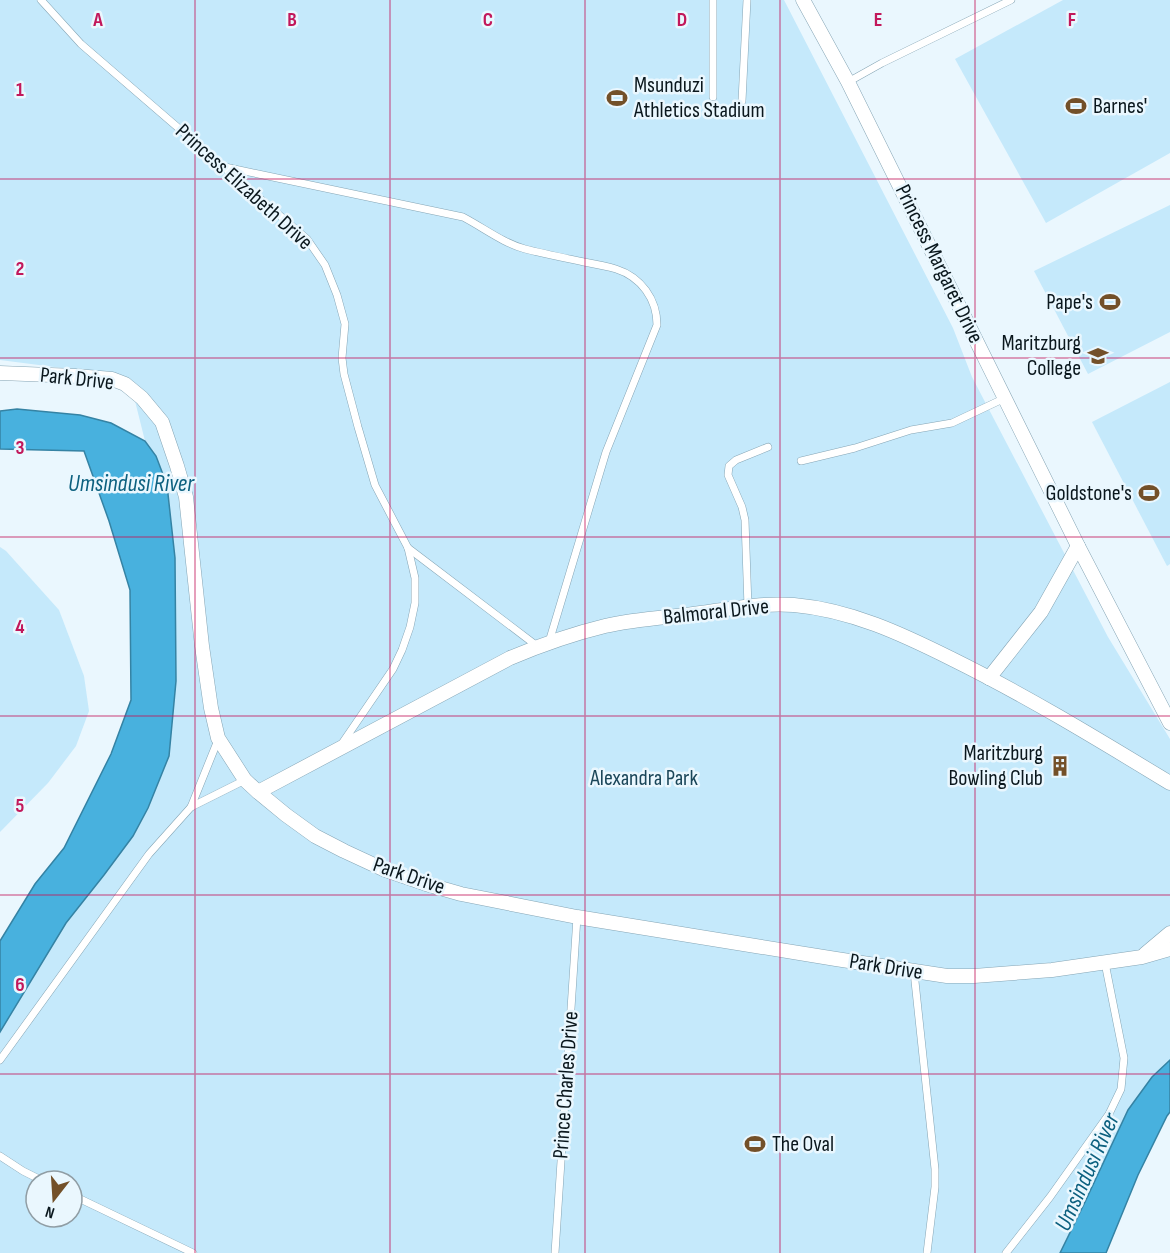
<svg xmlns="http://www.w3.org/2000/svg" width="1170" height="1253" font-family="'Sofia Sans Condensed',sans-serif">
<style>
.green{fill:#c5e9fb;fill-rule:evenodd}
.water{fill:#48b1de;stroke:#3583a4;stroke-width:1.5}
.lines{fill:none;stroke-linecap:round;stroke-linejoin:round}
.lane-casing{stroke:#85a5b5;stroke-width:8}
.street-casing{stroke:#85a5b5;stroke-width:15}
.lane{stroke:#fff;stroke-width:7}
.street{stroke:#fff;stroke-width:14}
.grid{fill:none;stroke:#c2185b;stroke-width:1.5;stroke-opacity:0.55}
.labels{text-anchor:middle;dominant-baseline:central;stroke-width:5;stroke-linejoin:round;paint-order:stroke}
.poi-label{font-size:22px;fill:#0a171d;stroke:#eaf7fe;text-anchor:end}
.street-label{font-size:22px;fill:#0a171d;stroke:#eaf7fe}
.park-label{font-size:22px;fill:#1a4659;stroke:#eaf7fe}
.water-label{font-size:24px;font-style:italic;fill:#0c607f;stroke:#eaf7fe}
.grid-label{font-size:20px;text-anchor:middle;font-weight:bold;fill:#c2185b;stroke:#eaf7fe;stroke-width:5;stroke-linejoin:round;paint-order:stroke}
</style>
<rect width="100%" height="100%" fill="#eaf7fe"/>
<g class="green">
<path d="M0 0H784L953 328 972 377 1108 637 1170 739V1060L1152 1077 1128 1110 1085 1202 1060 1253H0V1032L66 923 104 875 133 836 148 808 176 681 175 558 167 485 156 456 145 441 130 381 124 376 0 360ZM36 1181H72V1217H36Z"/>
<polygon points="1063,0 1170,0 1170,153 1046,223 955,59"/>
<polygon points="1170,205 1170,332 1088,374 1034,271"/>
<polygon points="1170,382 1170,564 1167,566 1092,422"/>
<polygon points="0,547 6,551 59,610 84,676 89,711 76,746 48,783 0,832"/>
</g>
<g class="water">
<polygon points="17,409 80,415 111,423 145,441 156,456 167,485 175,558 176,681 169,756 148,808 133,836 104,875 66,923 0,1032 0,941 35,884 64,848 111,754 131,700 130,590 109,521 84,451 0,449 0,411"/>
<polygon points="1170,1060 1170,1112 1167,1116 1138,1175 1106,1253 1060,1253 1085,1202 1128,1110 1152,1077"/>
</g>
<g class="lines">
<g class="lane-casing">
<g id="lane">
<polyline points="41,0 81,44 307,239 325,265 337,295 345,324 342,358 344,374 358,427 375,485 408,548 415,578 415,603 410,627 402,650 393,669 341,745"/>
<polyline points="713,0 713,97"/>
<polyline points="848,82 882,63 1011,0"/>
<polyline points="742,101 747,0"/>
<path d="M225 167 463 217C484 228 503 243 525 249 545 254 565 258 584 262 595 264 606 266 616 269 641 277 657 299 657 325L606 452 549 642"/>
<polyline points="801,461 855,448 911,430 952,423 1005,398"/>
<polyline points="408,548 537,646"/>
<polyline points="748,607 745,520 742,507 728,475 729,466 736,460 768,447"/>
<polyline points="191,807 218,740"/>
<polyline points="914,972 935,1169 935,1187 927,1253"/>
<polyline points="0,1060 149,854 191,807 245,780"/>
<polyline points="0,1156 23,1171 43,1181"/>
<polyline points="72,1195 193,1253"/>
<polyline points="555,1253 577,917"/>
<polyline points="1006,1253 1050,1197 1109,1114 1121,1089 1124,1058 1105,963"/>
</g>
</g>
<g class="street-casing">
<g id="street">
<polyline points="803,0 848,82 1078,546 1170,723"/>
<polyline points="0,373 76,376 112,379 125,384 142,398 162,422 177,466 186,497 202,646 211,708 218,738 245,780 258,792 286,815 315,836 344,851 385,870 426,884 461,894 577,917 836,959 947,976 974,976 1052,970 1142,957 1170,949"/>
<polyline points="989,678 1041,612 1078,546"/>
<path d="M258 792 510 658C541 645 572 634 605 626 631 620 659 618 686 615 721 611 758 602 794 605 851 610 902 634 952 659 1027 696 1099 740 1170 783"/>
<polyline points="1145,954 1170,933"/>
</g>
</g>
<use href="#lane" class="lane"/>
<use href="#street" class="street"/>
</g>
<path class="grid" d="M195 0V1253M390 0V1253M585 0V1253M780 0V1253M975 0V1253M0 179H1170M0 358H1170M0 537H1170M0 716H1170M0 895H1170M0 1074H1170"/>
<defs>
<g id="stadium-bare" transform="scale(1.62)"><path d="M0-5a6.5 5 0 1 0 0 10a6.5 5 0 1 0 0-10ZM-3.5-1.8h7v3.6h-7Z" fill="#735029" stroke="#eaf7fe" stroke-width="2.5" paint-order="stroke"/></g>
<g id="school-bare" transform="scale(1.62)"><path d="M0-5L7-2L0 1L-7-2ZM-4 1L0 2.5L4 1V4Q0 6-4 4Z" fill="#735029" stroke="#eaf7fe" stroke-width="2.5" paint-order="stroke"/></g>
<g id="building-bare" transform="scale(1.62)"><path d="M-4-6H4V6H1V3H-1V6H-4ZM-2.5-4.3h1.7v1.8h-1.7ZM.8-4.3h1.7v1.8H.8ZM-2.5-1h1.7V.8h-1.7ZM.8-1h1.7V.8H.8Z" fill="#735029" stroke="#eaf7fe" stroke-width="2.5" paint-order="stroke"/></g>
</defs>
<g fill-rule="evenodd">
<use href="#stadium-bare" x="617" y="98"/>
<use href="#stadium-bare" x="1076" y="106"/>
<use href="#stadium-bare" x="1110" y="302"/>
<use href="#school-bare" x="1098" y="356"/>
<use href="#stadium-bare" x="1149" y="493"/>
<use href="#building-bare" x="1060" y="766"/>
<use href="#stadium-bare" x="755" y="1144"/>
</g>
<g class="labels">
<g class="poi-label">
<text x="634" y="85" text-anchor="start">Msunduzi<tspan x="634" dy="25">Athletics Stadium</tspan></text>
<text x="1093" y="106" text-anchor="start">Barnes'</text>
<text x="1093" y="302">Pape's</text>
<text x="1081" y="343">Maritzburg<tspan x="1081" dy="25">College</tspan></text>
<text x="1132" y="493">Goldstone's</text>
<text x="1043" y="753">Maritzburg<tspan x="1043" dy="25">Bowling Club</tspan></text>
<text x="772" y="1144" text-anchor="start">The Oval</text>
</g>
<g class="street-label">
<text transform="translate(244 187) rotate(42)">Princess Elizabeth Drive</text>
<text transform="translate(939 264) rotate(64)">Princess Margaret Drive</text>
<text transform="translate(77 379) rotate(6)">Park Drive</text>
<text transform="translate(716 612) rotate(-6)">Balmoral Drive</text>
<text transform="translate(409 876) rotate(19)">Park Drive</text>
<text transform="translate(886 967) rotate(9)">Park Drive</text>
<text transform="translate(566 1085) rotate(-86)">Prince Charles Drive</text>
</g>
<g class="park-label">
<text x="644" y="778">Alexandra Park</text>
</g>
<g class="water-label">
<text x="131" y="483">Umsindusi River</text>
<text transform="translate(1087 1172) rotate(-66)">Umsindusi River</text>
</g>
</g>
<g class="grid-label">
<text x="98" y="26">A</text>
<text x="292" y="26">B</text>
<text x="488" y="26">C</text>
<text x="682" y="26">D</text>
<text x="878" y="26">E</text>
<text x="1072" y="26">F</text>
<text x="20" y="96">1</text>
<text x="20" y="275">2</text>
<text x="20" y="454">3</text>
<text x="20" y="633">4</text>
<text x="20" y="812">5</text>
<text x="20" y="991">6</text>
</g>
<g transform="translate(54 1199) rotate(197)"><circle r="28" fill="#eaf7fe" stroke="#909da4" stroke-width="1.5"/>
<path d="M0-4.5L10 22L0 15L-10 22Z" fill="#735029"/>
<text y="-9" font-size="16" font-weight="bold" text-anchor="middle" fill="#0a171d">N</text>
</g>
</svg>
